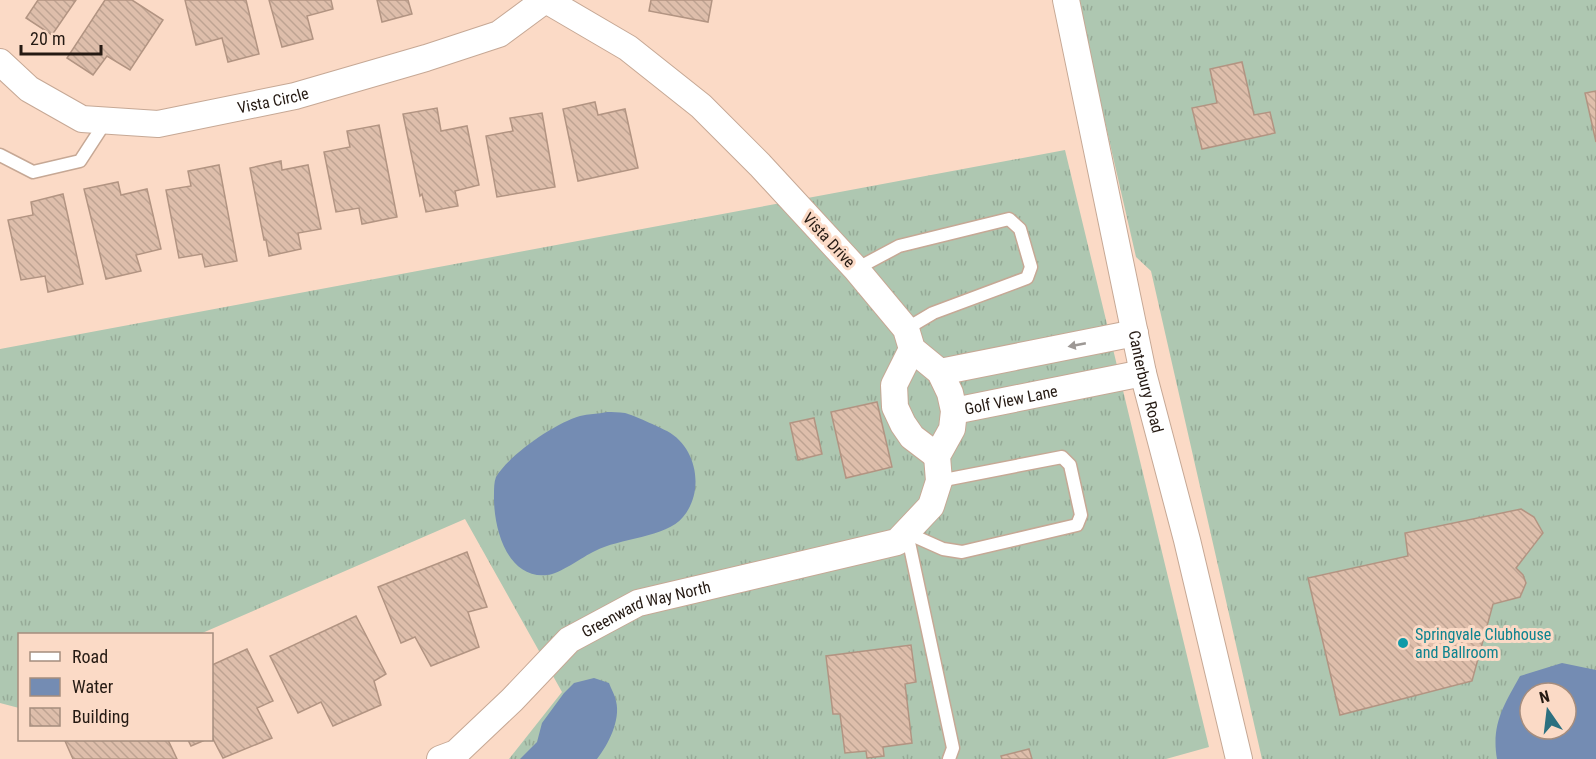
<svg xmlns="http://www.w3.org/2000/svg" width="1596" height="759" font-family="'Roboto Condensed',sans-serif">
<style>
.grass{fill:url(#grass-tufts);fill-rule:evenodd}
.water{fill:#748cb3;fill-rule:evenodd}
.building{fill:url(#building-back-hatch);stroke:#b29482;stroke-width:1.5}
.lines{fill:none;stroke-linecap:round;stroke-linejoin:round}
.lane-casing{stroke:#c6a895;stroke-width:15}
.street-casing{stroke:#c6a895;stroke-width:28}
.lane{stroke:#fff;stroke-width:12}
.street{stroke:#fff;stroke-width:26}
.oneway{fill:#9d9895}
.culture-dot{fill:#0f9aa8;stroke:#fbdac6;stroke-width:2}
.labels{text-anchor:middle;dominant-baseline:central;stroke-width:6;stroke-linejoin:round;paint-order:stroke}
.street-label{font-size:16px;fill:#251a13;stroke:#fbdac6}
.culture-label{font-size:16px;fill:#0d838f;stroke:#fbdac6;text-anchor:start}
</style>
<defs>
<pattern id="grass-tufts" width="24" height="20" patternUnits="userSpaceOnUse" patternTransform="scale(1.5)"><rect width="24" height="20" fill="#aec7b1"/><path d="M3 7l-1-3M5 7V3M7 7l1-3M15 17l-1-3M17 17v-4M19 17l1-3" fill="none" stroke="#96aa97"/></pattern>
<pattern id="building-back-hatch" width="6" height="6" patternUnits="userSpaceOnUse" patternTransform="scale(1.5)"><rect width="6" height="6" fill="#debeab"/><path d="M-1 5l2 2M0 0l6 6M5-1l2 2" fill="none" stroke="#bea392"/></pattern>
</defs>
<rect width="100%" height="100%" fill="#fbdac6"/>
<g class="grass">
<path d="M1077 0H1596V759H1262L1151 271 1136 257ZM1530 693H1566V729H1530Z"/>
<polygon points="1065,150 1209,747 1166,759 509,759 562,692 465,519 200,634 20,634 19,708 0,703 0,349"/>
</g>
<g class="water">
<path d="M607 412C612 412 619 412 625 413 633 415 659 427 667 431 697 447 705 491 683 517 666 538 619 538 595 551 582 557 560 574 547 575 506 579 493 526 494 494 494 489 494 482 496 477 509 455 555 423 580 416 588 414 598 414 607 412Z"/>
<path d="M1562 663 1596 670V759H1497C1491 724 1504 705 1520 676ZM1530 693H1566V729H1530Z"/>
<path d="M594 678 609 683C611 689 615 695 616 701 621 720 608 745 597 759H520L537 742 542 723 564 693 574 683Z"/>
</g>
<g class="building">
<polygon points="38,0 76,0 52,35 26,18"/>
<polygon points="105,0 132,0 163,20 130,70 107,56 93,75 67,58"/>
<polygon points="185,0 246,0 259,54 228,62 222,38 196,45"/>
<polygon points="269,0 331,0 333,9 307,16 313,39 282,47"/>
<polygon points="377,0 408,0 412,14 382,22"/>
<polygon points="651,0 712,0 708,22 649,11"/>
<polygon points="1242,62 1254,115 1270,112 1275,133 1202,149 1192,108 1217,103 1210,69"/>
<polygon points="1596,91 1596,142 1585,93"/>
<polygon points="595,102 598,115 625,109 638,168 578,181 563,109"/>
<polygon points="437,108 441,131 467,126 479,185 455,191 458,206 426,212 422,194 420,196 403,114"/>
<polygon points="542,113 555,187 497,197 486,136 513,131 510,118"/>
<polygon points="379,125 397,217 362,224 359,208 336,212 324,152 350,147 347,131"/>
<polygon points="281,161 282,170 308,165 321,229 298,233 301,249 269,256 266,240 264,240 250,168"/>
<polygon points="219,165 237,261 205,267 202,254 179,258 166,190 191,186 188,171"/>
<polygon points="118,182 121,195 147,189 161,249 136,255 141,271 106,279 84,189"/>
<polygon points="63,194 83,284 48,292 45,276 21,280 8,220 33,215 31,202"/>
<polygon points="877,402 892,467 846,478 831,412"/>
<polygon points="814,418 822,454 798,460 790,423"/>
<polygon points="1521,509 1534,517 1543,533 1516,568 1523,575 1526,583 1520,597 1493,604 1472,681 1340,715 1308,578 1408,556 1405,533"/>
<polygon points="467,552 487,607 468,612 479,647 431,666 415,637 401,643 378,587"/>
<polygon points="356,616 386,674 374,681 381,705 333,726 321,702 298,713 270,656"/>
<polygon points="911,645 916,682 905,684 912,743 883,747 884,756 867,758 866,751 845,753 840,714 833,714 826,656"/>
<polygon points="247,649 273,701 257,708 272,738 223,758 212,737 212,665"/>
<polygon points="68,740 168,740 177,759 73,759 65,741"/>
<polygon points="188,740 205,740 191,746"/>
<polygon points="1029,749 1032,759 1002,759 1001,756"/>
</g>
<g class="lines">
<g class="lane-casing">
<g id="lane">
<polyline points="0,155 33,172 80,161 106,121"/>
<polyline points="856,269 899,246 1009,219 1020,229 1031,267 1027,278 933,313 906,329"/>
<polyline points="907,533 943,549 962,552 1077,525 1081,515 1070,465 1062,457 939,481"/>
<polyline points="907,533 953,748 949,759"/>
</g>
</g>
<g class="street-casing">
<g id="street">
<path id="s1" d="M1066 0 1143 373 1187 540 1239 759"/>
<path id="s2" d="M0 62 29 89 82 119 158 124 295 96 426 58 499 34 545 0"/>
<polyline points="912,349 894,385 895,407 903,424 912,437 937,456"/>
<polyline points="940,372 1135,333"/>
<path id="s3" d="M954 411 1143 373"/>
<path id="s4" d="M440 759 456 753 512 700 569 640 638 603 897 542 931 506 939 481 937 456 952 429 954 411 950 393 940 372 912 349 906 329 856 269 760 165 701 106 628 48 546 0"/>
</g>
</g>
<use href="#lane" class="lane"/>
<use href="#street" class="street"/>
</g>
<defs><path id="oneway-solid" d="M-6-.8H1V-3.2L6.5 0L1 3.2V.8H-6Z" transform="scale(1.5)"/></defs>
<use class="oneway" href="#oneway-solid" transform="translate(1077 345) rotate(169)"/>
<circle class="culture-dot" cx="1403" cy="643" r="6"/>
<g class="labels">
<g class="street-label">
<text stroke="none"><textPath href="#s2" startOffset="294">Vista Circle</textPath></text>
<text transform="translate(829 240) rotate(47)">Vista Drive</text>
<text stroke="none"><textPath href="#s1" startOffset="390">Canterbury Road</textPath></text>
<text stroke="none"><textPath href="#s3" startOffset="58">Golf View Lane</textPath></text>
<text stroke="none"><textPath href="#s4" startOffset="261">Greenward Way North</textPath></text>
</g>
<g class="culture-label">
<text x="1415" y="634">Springvale Clubhouse<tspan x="1415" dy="18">and Ballroom</tspan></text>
</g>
</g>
<rect x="18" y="633" width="195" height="108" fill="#fbdac6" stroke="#a58d7e" stroke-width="1.5"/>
<rect x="30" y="652" width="30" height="9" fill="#ffffff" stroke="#a58d7e" stroke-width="1.5"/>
<text x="72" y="663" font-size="18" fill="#251a13">Road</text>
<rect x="30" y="678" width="30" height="18" fill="#748cb3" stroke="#a58d7e" stroke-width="1.5"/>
<text x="72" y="693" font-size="18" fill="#251a13">Water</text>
<rect x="30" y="708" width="30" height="18" fill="url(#building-back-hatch)" stroke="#a58d7e" stroke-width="1.5"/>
<text x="72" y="723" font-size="18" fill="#251a13">Building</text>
<g transform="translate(1548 711) rotate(346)"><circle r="28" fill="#fbdac6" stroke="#a58d7e" stroke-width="1.5"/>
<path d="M0-4.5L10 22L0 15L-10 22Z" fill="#2c7080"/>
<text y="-9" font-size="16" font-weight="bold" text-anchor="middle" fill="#251a13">N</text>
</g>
<path d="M21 45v9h80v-9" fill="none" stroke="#251a13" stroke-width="3"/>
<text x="30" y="45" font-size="18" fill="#251a13" stroke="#fbdac6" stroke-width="4.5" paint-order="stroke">20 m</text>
</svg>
